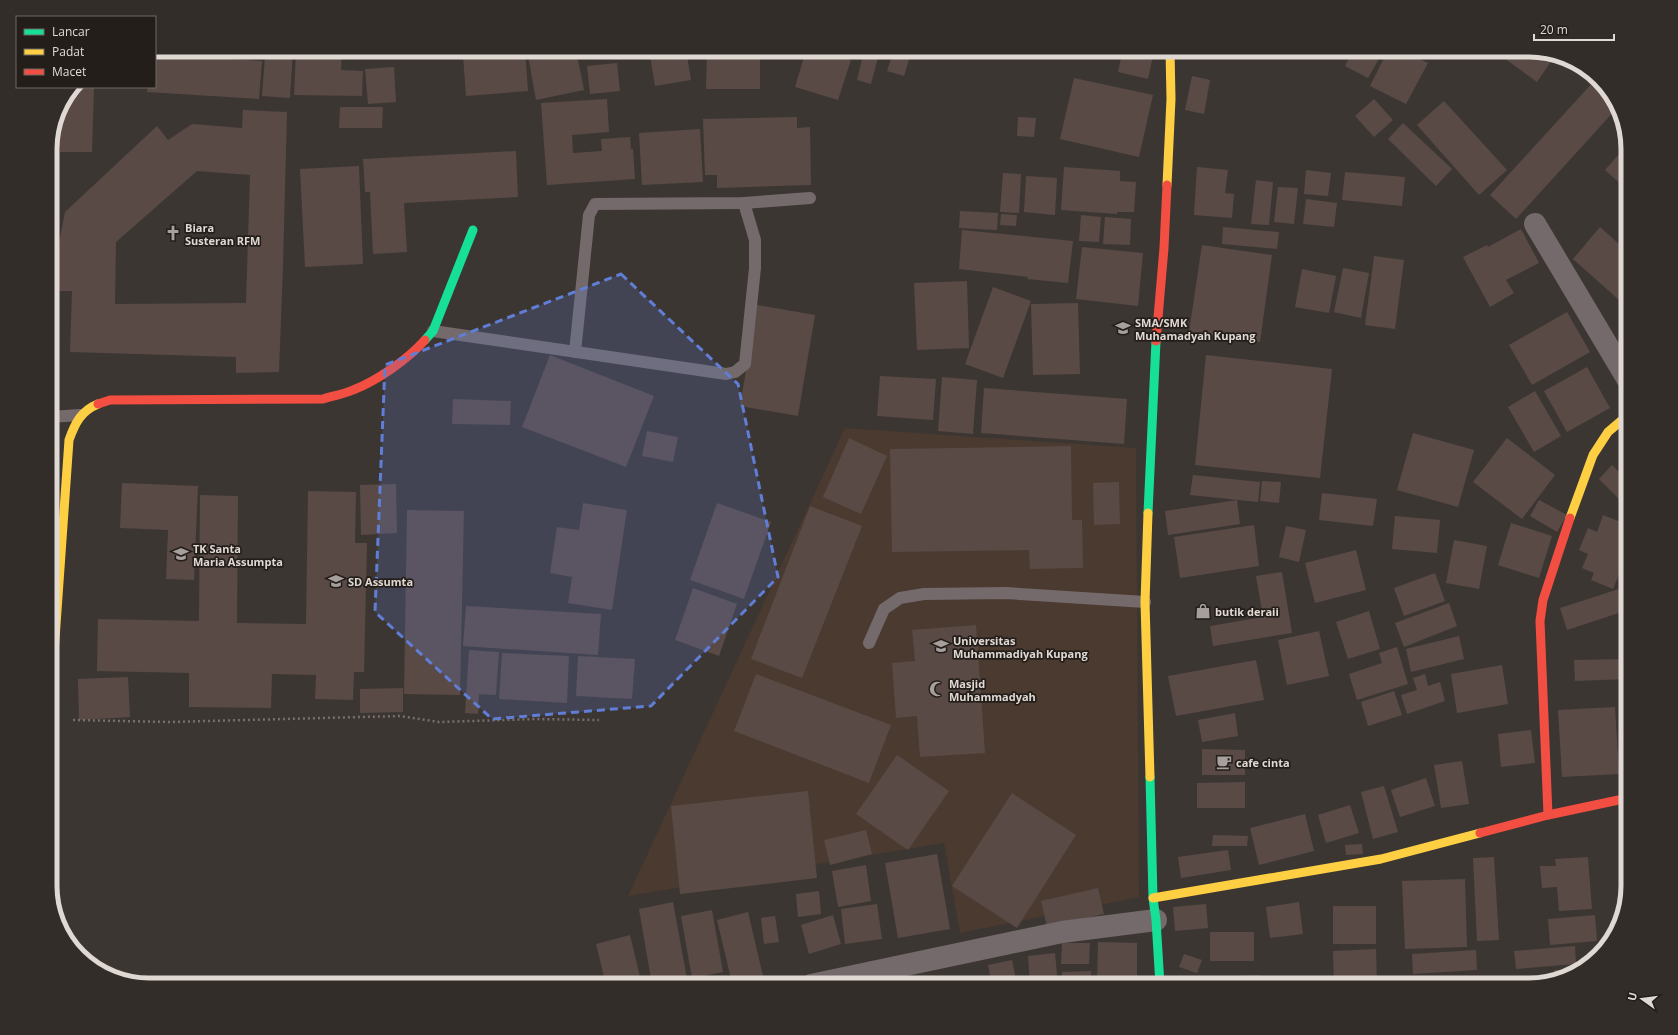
<svg xmlns="http://www.w3.org/2000/svg" width="1678" height="1035" font-family="'Open Sans',sans-serif">
<style>
.built{fill:#4b3a2f}
.building{fill:#594a46;fill-rule:evenodd}
.lines{fill:none;stroke-linecap:round;stroke-linejoin:round}
.path{stroke:#776f6f;stroke-width:2.5;stroke-dasharray:2 3;stroke-linecap:butt}
.lane{stroke:#74696b;stroke-width:12}
.street{stroke:#74696b;stroke-width:22}
.fast{stroke:#16e098;stroke-width:9}
.slow{stroke:#ffcf43;stroke-width:9}
.jam{stroke:#f24e42;stroke-width:9}
.marked{fill:#617ed6;fill-opacity:0.2;stroke:#617ed6;stroke-width:3;stroke-dasharray:8 5;stroke-linejoin:round}
.labels{text-anchor:middle;dominant-baseline:central;stroke-width:3.5;stroke-linejoin:round;paint-order:stroke}
.poi-label{font-size:11px;font-weight:bold;fill:#e0d8d3;stroke:#231e1a;text-anchor:start}
.rim{fill:none;stroke:#e0d8d3;stroke-width:5}
</style>
<rect width="100%" height="100%" fill="#3c3632"/>
<polygon class="built" points="845,428 1136,448 1139,897 960,933 944,843 628,896"/>
<g class="building">
<polygon points="190,50 228,50 227,58"/>
<polygon points="275,50 293,50 290,98 262,96 265,56 275,57"/>
<polygon points="320,50 342,50 341,70 363,71 362,96 294,95 296,52 320,53"/>
<polygon points="525,50 528,91 466,96 463,55"/>
<polygon points="527,50 576,50 584,90 536,100"/>
<polygon points="649,50 686,50 691,80 655,86"/>
<polygon points="806,50 817,50 851,60 838,100 795,87"/>
<polygon points="836,50 850,50 849,54"/>
<polygon points="864,50 880,50 871,84 857,80"/>
<polygon points="894,50 912,50 904,76 887,71"/>
<polygon points="1123,50 1154,51 1148,79 1118,72"/>
<polygon points="1332,50 1349,50 1345,57"/>
<polygon points="1353,50 1384,50 1368,78 1345,66"/>
<polygon points="1388,50 1403,50 1428,63 1406,104 1370,86"/>
<polygon points="1493,50 1529,50 1554,57 1537,82"/>
<polygon points="707,53 760,53 760,89 706,89"/>
<polygon points="155,54 262,61 259,99 147,92 148,87 155,87"/>
<polygon points="617,63 620,91 590,94 587,66"/>
<polygon points="394,67 396,102 368,104 365,69"/>
<polygon points="1192,76 1210,80 1204,114 1185,110"/>
<polygon points="1074,78 1153,95 1139,157 1060,139"/>
<polygon points="1595,80 1615,99 1617,108 1516,219 1490,195"/>
<polygon points="73,87 94,87 92,152 60,152 60,122 56,122 60,105"/>
<polygon points="607,99 609,132 572,135 573,153 602,151 601,139 630,137 631,149 633,149 635,179 547,185 541,103"/>
<polygon points="1374,99 1393,120 1374,137 1355,116"/>
<polygon points="1444,101 1507,170 1479,195 1417,125"/>
<polygon points="340,107 383,107 382,128 339,128"/>
<path d="M243 110 287 112 283 266 279 372 236 373V357L70 352 72 291H57V253L65 212 157 126 168 140 192 124 242 128ZM197 171 250 175 246 303 115 304 116 242Z"/>
<polygon points="797,117 797,128 810,127 811,185 717,188 717,175 705,175 703,119"/>
<polygon points="1018,117 1036,118 1034,137 1017,136"/>
<polygon points="1403,123 1452,169 1436,186 1388,139"/>
<polygon points="700,129 703,182 642,185 639,133"/>
<polygon points="1628,144 1628,182 1624,187 1605,170"/>
<polygon points="516,151 518,197 404,203 407,252 373,254 370,192 365,192 363,159"/>
<polygon points="359,166 363,264 305,267 300,169"/>
<polygon points="1064,167 1120,171 1120,181 1136,182 1134,212 1117,212 1117,214 1061,210"/>
<polygon points="1197,167 1228,170 1225,193 1234,194 1232,218 1194,215"/>
<polygon points="1306,170 1331,173 1328,196 1304,194"/>
<polygon points="1345,172 1405,177 1402,206 1342,200"/>
<polygon points="1003,173 1021,174 1019,213 1000,212"/>
<polygon points="1026,176 1057,178 1055,215 1024,212"/>
<polygon points="1256,180 1273,182 1269,225 1251,224"/>
<polygon points="1278,187 1298,188 1294,224 1274,222"/>
<polygon points="1306,199 1337,203 1334,227 1303,224"/>
<polygon points="960,211 998,213 997,230 959,228"/>
<polygon points="1001,214 1017,215 1016,226 1000,225"/>
<polygon points="1081,215 1101,217 1099,242 1079,241"/>
<polygon points="1105,217 1131,219 1130,245 1103,244"/>
<polygon points="1223,227 1279,232 1277,249 1222,244"/>
<polygon points="1600,227 1628,252 1628,291 1619,300 1573,259"/>
<polygon points="1521,229 1539,263 1506,280 1514,293 1490,307 1463,257 1487,245 1488,247"/>
<polygon points="962,230 1073,241 1068,283 1027,279 1028,277 959,269"/>
<polygon points="1202,245 1272,255 1260,342 1189,332"/>
<polygon points="1082,247 1143,253 1138,306 1076,299"/>
<polygon points="1374,256 1404,260 1395,329 1365,325"/>
<polygon points="1343,268 1369,273 1361,318 1334,312"/>
<polygon points="1302,269 1336,276 1329,313 1295,307"/>
<polygon points="967,281 969,348 917,350 914,283"/>
<polygon points="993,287 1031,301 1003,378 965,364"/>
<polygon points="1078,303 1080,374 1033,375 1031,304"/>
<polygon points="757,305 815,315 798,416 740,406"/>
<polygon points="1567,312 1590,352 1532,385 1509,345"/>
<polygon points="550,355 654,396 626,467 522,427"/>
<polygon points="1206,355 1332,369 1320,478 1195,465"/>
<polygon points="1587,367 1610,408 1567,432 1544,391"/>
<polygon points="880,376 936,379 933,420 877,416"/>
<polygon points="942,377 977,380 973,434 938,431"/>
<polygon points="984,388 1127,399 1124,444 981,433"/>
<polygon points="1535,391 1561,436 1534,452 1508,407"/>
<polygon points="453,399 511,401 510,425 452,424"/>
<polygon points="647,431 678,437 673,462 642,456"/>
<polygon points="1413,433 1474,450 1458,507 1397,490"/>
<polygon points="849,438 887,456 861,514 823,497"/>
<polygon points="1507,438 1555,475 1522,519 1473,482"/>
<polygon points="1071,446 1072,520 1082,520 1083,568 1030,569 1029,550 892,552 890,449"/>
<polygon points="1628,454 1628,472 1619,463"/>
<polygon points="1612,465 1628,481 1628,508 1599,479"/>
<polygon points="1193,475 1260,482 1258,502 1190,495"/>
<polygon points="1262,481 1281,482 1279,503 1260,501"/>
<polygon points="1119,482 1120,524 1094,525 1093,483"/>
<polygon points="122,483 198,486 194,580 166,579 168,530 120,528"/>
<polygon points="396,484 397,533 361,535 360,485"/>
<polygon points="308,491 356,492 355,543 367,543 364,672 354,672 353,700 315,699 316,675 272,674 271,708 189,707 189,673 97,671 98,619 199,621 200,495 238,496 237,623 306,624"/>
<polygon points="1322,493 1377,499 1373,526 1319,520"/>
<polygon points="1237,500 1240,524 1168,535 1165,511"/>
<polygon points="1539,500 1567,515 1557,532 1530,516"/>
<polygon points="583,503 627,510 612,610 568,603 572,577 550,573 557,527 579,530"/>
<polygon points="717,503 771,522 744,599 690,580"/>
<polygon points="810,506 862,526 802,678 751,659"/>
<polygon points="407,510 464,511 460,695 404,694"/>
<polygon points="1603,515 1628,525 1628,572 1621,570 1613,589 1591,580 1594,573 1582,568 1588,554 1579,550 1588,528 1597,532"/>
<polygon points="1395,516 1440,520 1437,553 1392,549"/>
<polygon points="1511,523 1552,536 1539,578 1498,565"/>
<polygon points="1254,525 1259,566 1180,578 1174,537"/>
<polygon points="1286,526 1306,530 1299,562 1279,557"/>
<polygon points="1454,540 1487,546 1479,589 1446,583"/>
<polygon points="1356,550 1366,590 1315,603 1305,563"/>
<polygon points="1282,572 1292,633 1213,646 1210,626 1263,617 1256,576"/>
<polygon points="1435,573 1445,601 1404,616 1394,588"/>
<polygon points="1628,586 1628,610 1567,630 1560,608"/>
<polygon points="693,588 737,604 719,656 675,640"/>
<polygon points="1449,603 1457,626 1404,647 1395,623"/>
<polygon points="466,606 601,614 598,655 463,646"/>
<polygon points="1369,611 1380,649 1348,659 1336,622"/>
<polygon points="976,625 985,753 920,757 917,716 896,718 892,663 915,661 912,630"/>
<polygon points="1319,631 1329,676 1287,685 1278,640"/>
<polygon points="1459,636 1464,659 1411,672 1406,649"/>
<polygon points="1397,647 1408,684 1357,700 1349,674 1382,663 1379,653"/>
<polygon points="469,650 499,652 496,695 479,694 478,714 465,713"/>
<polygon points="502,653 569,656 567,703 499,699"/>
<polygon points="578,656 635,659 632,699 576,696"/>
<polygon points="1628,659 1628,679 1575,681 1574,660"/>
<polygon points="1256,660 1264,700 1176,716 1168,676"/>
<polygon points="1502,665 1508,704 1457,713 1451,674"/>
<polygon points="756,674 891,725 869,783 734,731"/>
<polygon points="1425,674 1428,686 1440,682 1445,701 1407,714 1401,695 1417,690 1413,678"/>
<polygon points="128,677 130,717 79,720 78,679"/>
<polygon points="403,688 403,712 360,713 360,689"/>
<polygon points="1621,688 1628,688 1628,761 1624,761"/>
<polygon points="1394,691 1402,715 1368,726 1361,702"/>
<polygon points="1615,707 1619,774 1562,777 1558,710"/>
<polygon points="1235,713 1238,736 1202,742 1198,720"/>
<polygon points="1531,730 1535,763 1501,767 1498,734"/>
<polygon points="1202,749 1245,750 1245,775 1202,775"/>
<polygon points="897,755 949,791 908,850 856,814"/>
<polygon points="1462,761 1469,804 1441,808 1434,765"/>
<polygon points="1426,778 1435,806 1400,817 1391,790"/>
<polygon points="1245,782 1245,808 1197,808 1197,783"/>
<polygon points="1384,786 1398,832 1373,839 1361,792"/>
<polygon points="808,791 817,878 680,894 671,806"/>
<polygon points="1012,793 1076,835 1017,928 952,886"/>
<polygon points="1350,805 1359,833 1326,843 1318,815"/>
<polygon points="1305,814 1314,851 1259,865 1250,828"/>
<polygon points="866,830 872,854 830,865 824,840"/>
<polygon points="1213,835 1248,836 1247,846 1212,846"/>
<polygon points="1362,844 1363,854 1346,855 1345,845"/>
<polygon points="1228,850 1231,870 1181,878 1178,857"/>
<polygon points="937,854 950,929 898,938 885,863"/>
<polygon points="1494,857 1499,940 1477,941 1473,858"/>
<polygon points="1588,857 1592,909 1559,911 1557,887 1542,888 1540,866 1556,866 1555,859"/>
<polygon points="866,865 871,901 838,907 832,871"/>
<polygon points="1465,879 1467,947 1405,949 1402,881"/>
<polygon points="1098,888 1104,914 1047,927 1041,901"/>
<polygon points="819,891 821,914 798,917 796,894"/>
<polygon points="673,902 688,984 652,985 639,909"/>
<polygon points="1299,902 1303,934 1270,938 1266,907"/>
<polygon points="877,904 882,939 845,944 841,909"/>
<polygon points="1206,904 1208,928 1175,931 1173,907"/>
<rect x="1333" y="906" width="43" height="38"/>
<polygon points="712,910 723,972 692,978 681,916"/>
<polygon points="748,912 763,976 732,983 717,920"/>
<polygon points="833,915 841,944 809,954 801,925"/>
<polygon points="1595,915 1597,941 1550,945 1548,919"/>
<polygon points="775,916 779,942 764,944 761,918"/>
<rect x="1210" y="932" width="44" height="29"/>
<polygon points="630,935 642,985 606,985 596,944"/>
<polygon points="1098,942 1137,943 1137,985 1097,985"/>
<polygon points="1062,943 1090,943 1089,964 1061,964"/>
<polygon points="1575,946 1576,964 1516,969 1514,951"/>
<polygon points="1376,949 1377,985 1334,985 1333,951"/>
<polygon points="1476,950 1477,970 1413,974 1412,954"/>
<polygon points="1055,953 1058,985 1030,985 1028,956"/>
<polygon points="1184,954 1202,960 1197,973 1179,967"/>
<polygon points="1012,960 1017,985 992,985 988,965"/>
<polygon points="1554,970 1580,970 1554,978"/>
<polygon points="1091,971 1091,985 1062,985 1062,972"/>
<polygon points="1259,975 1259,985 1204,985 1204,977"/>
<polygon points="1477,978 1477,985 1391,985 1391,980"/>
<polygon points="1499,979 1499,985 1479,985 1479,980"/>
</g>
<g class="lines">
<polyline class="path" points="73,720 169,722 400,716 439,722 535,719 599,720"/>
<g class="lane">
<polyline points="433,331 726,374 735,372 745,364 755,268 755,240 744,203"/>
<polyline points="575,352 589,215 595,204 744,203 810,198"/>
<polyline points="50,417 80,415"/>
<polyline points="869,643 884,609 900,598 924,594 1006,593 1145,602"/>
</g>
<g class="street">
<polyline points="1535,224 1628,380"/>
<polyline points="811,985 1062,932 1156,920"/>
</g>
<g class="fast">
<polyline points="425,340 433,331 473,230"/>
<polyline points="1148,513 1156,341"/>
<polyline points="1150,777 1153,898 1156,920 1160,985"/>
</g>
<g class="slow">
<polyline points="1167,185 1171,99 1170,50"/>
<polyline points="1148,513 1145,602 1150,777"/>
<polyline points="1570,518 1593,455 1608,432 1628,415"/>
<path d="M50 710 69 440C75 423 81 411 98 404"/>
<polyline points="1153,898 1381,859 1480,833"/>
</g>
<g class="jam">
<polyline points="1156,341 1164,248 1167,185"/>
<path d="M98 404 110 400 323 399C333 396 344 394 353 390 377 381 408 359 425 340"/>
<polyline points="1548,815 1540,621 1543,600 1570,518"/>
<polyline points="1480,833 1548,815 1628,798"/>
</g>
</g>
<path class="marked" d="M621 274 738 384 778 577 651 706 492 719 375 612 385 365Z"/>
<defs>
<g id="church-bare" transform="scale(1.2)"><path d="M-1.2-6h2.4v3.5h3.3v2.4h-3.3V6h-2.4V-.1h-3.3v-2.4h3.3Z" fill="#a79f9b" stroke="#231e1a" stroke-width="2.5" paint-order="stroke"/></g>
<g id="school-bare" transform="scale(1.2)"><path d="M0-5L7-2L0 1L-7-2ZM-4 1L0 2.5L4 1V4Q0 6-4 4Z" fill="#a79f9b" stroke="#231e1a" stroke-width="2.5" paint-order="stroke"/></g>
<g id="shop-bare" transform="scale(1.2)"><path d="M-5-2.5h2.3a2.7 3.5 0 0 1 5.4 0H5L5.5 6h-11ZM-1.5-2.5h3a1.5 2.3 0 0 0-3 0Z" fill="#a79f9b" stroke="#231e1a" stroke-width="2.5" paint-order="stroke"/></g>
<g id="university-bare" transform="scale(1.2)"><path d="M0-5L7-2L0 1L-7-2ZM-4 1L0 2.5L4 1V4Q0 6-4 4Z" fill="#a79f9b" stroke="#231e1a" stroke-width="2.5" paint-order="stroke"/></g>
<g id="mosque-bare" transform="scale(1.2)"><path d="M3.5-4.9A6 6 0 1 0 3.5 4.9A5 5 0 1 1 3.5-4.9Z" fill="#a79f9b" stroke="#231e1a" stroke-width="2.5" paint-order="stroke"/></g>
<g id="cafe-bare" transform="scale(1.2)"><path d="M-5.5-4.5H6V0H3Q3 3.5 0 3.5H-2.5Q-5.5 3.5-5.5 0ZM3-3.2v2h1.7v-2ZM-6 4.5H4V6H-6Z" fill="#a79f9b" stroke="#231e1a" stroke-width="2.5" paint-order="stroke"/></g>
</defs>
<g fill-rule="evenodd">
<use href="#church-bare" x="173" y="233"/>
<use href="#school-bare" x="1123" y="328"/>
<use href="#school-bare" x="181" y="554"/>
<use href="#school-bare" x="336" y="581"/>
<use href="#shop-bare" x="1203" y="611"/>
<use href="#university-bare" x="941" y="646"/>
<use href="#mosque-bare" x="937" y="689"/>
<use href="#cafe-bare" x="1224" y="762"/>
</g>
<g class="labels">
<g class="poi-label">
<text x="185" y="227">Biara<tspan x="185" dy="13">Susteran RFM</tspan></text>
<text x="1135" y="322">SMA/SMK<tspan x="1135" dy="13">Muhamadyah Kupang</tspan></text>
<text x="193" y="548">TK Santa<tspan x="193" dy="13">Maria Assumpta</tspan></text>
<text x="348" y="581">SD Assumta</text>
<text x="1215" y="611">butik deraii</text>
<text x="953" y="640">Universitas<tspan x="953" dy="13">Muhammadiyah Kupang</tspan></text>
<text x="949" y="683">Masjid<tspan x="949" dy="13">Muhammadyah</tspan></text>
<text x="1236" y="762">cafe cinta</text>
</g>
</g>
<path d="M0 0H1678V1035H0ZM149 57H1529A92 92 0 0 1 1621 149V886A92 92 0 0 1 1529 978H149A92 92 0 0 1 57 886V149A92 92 0 0 1 149 57Z" fill="#322d29" fill-rule="evenodd"/>
<path class="rim" d="M149 57H1529A92 92 0 0 1 1621 149V886A92 92 0 0 1 1529 978H149A92 92 0 0 1 57 886V149A92 92 0 0 1 149 57Z"/>
<rect x="16" y="16" width="140" height="72" fill="#231e1a" stroke="#6f6864"/>
<rect x="24" y="29" width="20" height="6" fill="#16e098" stroke="#6f6864"/>
<text x="52" y="36" font-size="12" fill="#e0d8d3">Lancar</text>
<rect x="24" y="49" width="20" height="6" fill="#ffcf43" stroke="#6f6864"/>
<text x="52" y="56" font-size="12" fill="#e0d8d3">Padat</text>
<rect x="24" y="69" width="20" height="6" fill="#f24e42" stroke="#6f6864"/>
<text x="52" y="76" font-size="12" fill="#e0d8d3">Macet</text>
<g transform="translate(1642 999) rotate(284)" stroke="#231e1a" stroke-width="3" paint-order="stroke">
<path d="M0-3L7 15L0 10L-7 15Z" fill="#e0d8d3"/>
<text y="-6" font-size="11" font-weight="bold" text-anchor="middle" fill="#e0d8d3">U</text>
</g>
<path d="M1534 34v6h80v-6" fill="none" stroke="#e0d8d3" stroke-width="2"/>
<text x="1540" y="34" font-size="12" fill="#e0d8d3" stroke="#231e1a" stroke-width="3" paint-order="stroke">20 m</text>
</svg>
